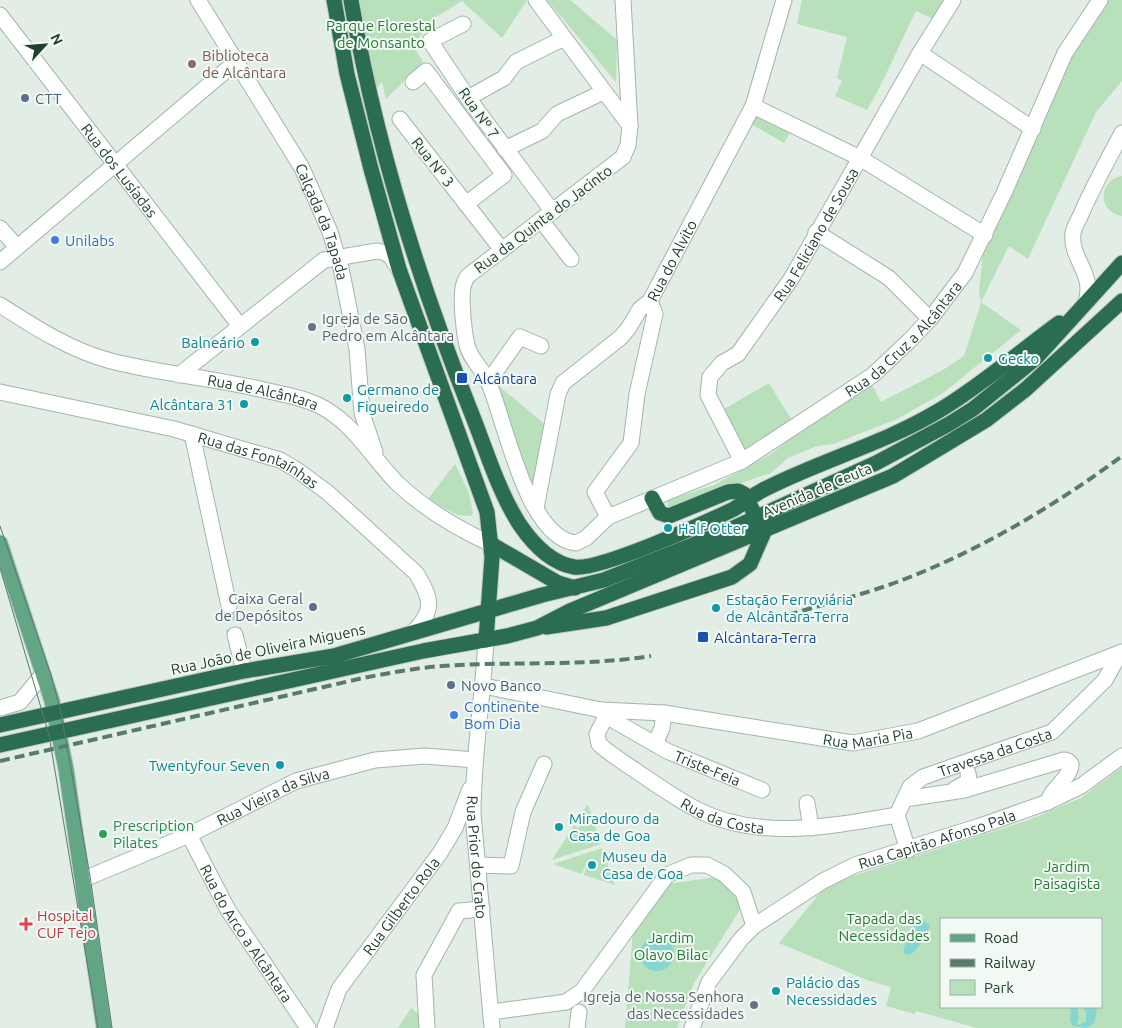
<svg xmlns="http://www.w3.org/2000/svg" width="1122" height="1028" font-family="Ubuntu,sans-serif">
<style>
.green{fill:#b8e0ba;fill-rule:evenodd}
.water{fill:#85d6d1}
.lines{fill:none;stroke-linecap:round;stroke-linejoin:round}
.minor-tunnel{stroke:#bacac1;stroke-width:15;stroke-dasharray:15 8;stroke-linecap:butt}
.minor-casing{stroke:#a3b5ab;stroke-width:17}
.major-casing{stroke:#c1c9c5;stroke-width:17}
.highway-casing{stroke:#c1c9c5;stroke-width:17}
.minor{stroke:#fff;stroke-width:15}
.major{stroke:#63a686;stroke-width:15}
.highway{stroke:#2a6d51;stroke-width:15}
.tram{stroke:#5a7b6b;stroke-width:1}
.rail{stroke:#5a7b6b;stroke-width:4;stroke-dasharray:10 5;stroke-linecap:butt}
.education-dot{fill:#8d6e63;stroke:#f2f9f4;stroke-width:2}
.service-dot{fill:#5c6f8a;stroke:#f2f9f4;stroke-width:2}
.shop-dot{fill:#3f7fe0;stroke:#f2f9f4;stroke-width:2}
.worship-dot{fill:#6b7280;stroke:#f2f9f4;stroke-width:2}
.culture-dot{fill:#0f9aa8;stroke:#f2f9f4;stroke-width:2}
.transit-dot{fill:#1a4fb4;stroke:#f2f9f4;stroke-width:2}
.leisure-dot{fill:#2e9e5b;stroke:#f2f9f4;stroke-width:2}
.health-dot{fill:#e0444e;stroke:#f2f9f4;stroke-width:2}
.labels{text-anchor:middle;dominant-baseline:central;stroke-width:4;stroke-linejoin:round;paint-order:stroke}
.park-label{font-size:15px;fill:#277935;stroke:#f2f9f4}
.education-label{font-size:15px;fill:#785e54;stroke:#f2f9f4;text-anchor:start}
.service-label{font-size:15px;fill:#4e5e75;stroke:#f2f9f4;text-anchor:start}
.street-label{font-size:15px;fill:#203f30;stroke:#f2f9f4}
.shop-label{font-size:15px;fill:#366cbe;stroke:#f2f9f4;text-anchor:start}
.worship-label{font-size:15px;fill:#5b616d;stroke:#f2f9f4;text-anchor:start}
.culture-label{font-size:15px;fill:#0d838f;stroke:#f2f9f4;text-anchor:start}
.transit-label{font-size:15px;fill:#164399;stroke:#f2f9f4;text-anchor:start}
.leisure-label{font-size:15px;fill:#27864d;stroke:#f2f9f4;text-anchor:start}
.health-label{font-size:15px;fill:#be3a42;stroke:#f2f9f4;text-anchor:start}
</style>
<rect width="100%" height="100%" fill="#e1ede5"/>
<g class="green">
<polygon points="343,0 527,0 502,38 462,1 436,17 413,45 423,62 386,99 382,82 363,104"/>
<polygon points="547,0 570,0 617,40 616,82"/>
<path d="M802 0H947L935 20 916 11C899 44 886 78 867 110L835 96 842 81 837 78 847 37 797 24Z"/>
<polygon points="1107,0 1122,0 1122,81 1096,112 1028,259 1009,246 981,302 1021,330 943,393 897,419 833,444 817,446 788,458 771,473 670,507 667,506 668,500 714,485 771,454 815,419 872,385 881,402 943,370 964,356 981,303 979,291 985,235 1064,59 1104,8"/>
<polygon points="755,115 791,131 784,143 751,124"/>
<path d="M1122 176V216C1097 212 1098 180 1122 176Z"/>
<polygon points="495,383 547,426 535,498"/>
<polygon points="769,383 791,419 744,451 719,412"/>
<polygon points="455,464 469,493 473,513 471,516 458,515 427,500"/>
<path d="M1122 767V1028H977L916 1011 915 1014 886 1006 891 987 867 980 779 943 827 884 1029 820 1081 798ZM941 919H1101V1007H941Z"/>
<polygon points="588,804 601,844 552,860 574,825 578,828 581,823 577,820"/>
<polygon points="602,848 615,885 584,875 586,867 585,866 582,874 553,864"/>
<polygon points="716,877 741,895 741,908 694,983 677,1028 625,1028 633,931 668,884"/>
<polygon points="411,1008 422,1017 422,1028 398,1028"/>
</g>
<g class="water">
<path d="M921 919 930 925C927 935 919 949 910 955L903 953 906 941 912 937 914 924Z"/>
<circle cx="657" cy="954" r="17"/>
<polygon points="1071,1007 1077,1007 1079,1019 1077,1023 1079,1025 1086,1021 1086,1012 1082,1007 1097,1007 1095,1022 1087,1028 1073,1026 1070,1021"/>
</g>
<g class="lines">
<polyline class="minor-tunnel" points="229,606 235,635"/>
<g class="minor-casing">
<g id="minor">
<path id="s1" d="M198 0 302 168 330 232 341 268 357 349 362 413 375 452"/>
<polyline points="536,0 630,126"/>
<path id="s2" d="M623 0 630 126 628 145 623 157 473 272C470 274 466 278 465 281 459 292 464 332 467 345 469 357 483 370 488 381 505 419 526 538 576 543L586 538 608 517 742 461 873 375 910 340 930 319 965 273 1004 193 1065 53 1100 0"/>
<path id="s3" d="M0 15 240 326"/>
<polyline points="463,24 430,41 468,98 553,212"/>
<polyline points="920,53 1033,129"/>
<polyline points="413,82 426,71 504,175 466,204"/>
<polyline points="468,98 504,78 516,62 564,38"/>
<polyline points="753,106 860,158 985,235"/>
<polyline points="400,119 502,250"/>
<polyline points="505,149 542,131 557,114 603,92"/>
<polyline points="541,220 571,259"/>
<polyline points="0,228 17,247"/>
<polyline points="816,232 889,278 930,319"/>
<polyline points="0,262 237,61"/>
<path d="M1086 303C1095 272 1070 260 1073 233 1074 226 1080 218 1082 212 1094 185 1108 159 1122 133"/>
<path id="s4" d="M0 305C34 327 72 351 111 361 162 374 213 378 264 390 282 394 301 397 318 405 352 421 371 456 396 482 424 509 456 528 491 544"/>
<polyline points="179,375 324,260 377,251 386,253 391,257 398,268"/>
<polyline points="488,382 520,337 541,346"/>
<path id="s5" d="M0 392 174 429 280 460 297 470 327 492 416 573C432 599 435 611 412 633"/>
<polyline points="192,434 229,606"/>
<path id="s6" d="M742 461 708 395 710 377 722 363 738 354 791 279 920 53 953 0"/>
<path id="s7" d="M536 508 558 394 563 383 620 338 628 329 640 309 650 301 753 106 784 0"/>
<polyline points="608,517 595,492 631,443 637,394 655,314 650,301"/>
<polyline points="235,635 244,671"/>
<path id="s8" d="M486 640C483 698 473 756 473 814L492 1028"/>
<path id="s9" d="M484 686 601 710 664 713 853 743 918 731 1122 652"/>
<polyline points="0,708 20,702 43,674"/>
<path id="s10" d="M601 710 606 716 667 751 762 790"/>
<path id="s11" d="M606 716 597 734 599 744C612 756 628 765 642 775 660 787 678 800 698 810 759 841 833 826 897 815"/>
<polyline points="655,744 662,728 664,713"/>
<polyline points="955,789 969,781 968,773"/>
<path d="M905 799 964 790 1064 760 1068 761 1071 764C1071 778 1051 788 1048 802"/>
<polyline points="807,803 811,828"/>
<path id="s12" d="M189 835 228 910 308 1028"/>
<path id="s13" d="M908 850 897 815 910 787 923 777 1052 732 1105 680 1120 653"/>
<polyline points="478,865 511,866 523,812 544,764"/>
<path id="s14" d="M82 880 189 835 296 781 375 760 425 756 475 760"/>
<polyline points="491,1012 566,1002 582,991 667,875 691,865 707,865 724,874 743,892 754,926"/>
<path id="s15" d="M325 1028 339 989 440 853 455 828 470 789"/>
<polyline points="427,1028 424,975 459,911 482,909"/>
<polyline points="577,1028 579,1012"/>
<path id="s16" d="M692 1028 709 982 741 939 754 926 823 881 855 865 980 826 1048 802 1081 786 1122 756"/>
</g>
</g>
<g class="major-casing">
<polyline id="major" points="0,543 52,701 66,769 104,1028"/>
</g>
<g class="highway-casing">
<g id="highway">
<polyline points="334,0 347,74 371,169 399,269 487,512 492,557 486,640"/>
<path d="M351 0C375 141 418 279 471 412 486 449 498 491 520 525 533 544 551 563 574 567 599 571 707 522 734 509 744 503 753 495 763 490 821 460 884 444 940 410 982 385 1019 352 1059 323"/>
<polyline points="491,544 558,583 575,588"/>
<polyline points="546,627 606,618 732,577 750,564 764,532 744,494 738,491 728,492 669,516 660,513 652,498"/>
<polyline points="0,725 244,671 334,656 542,595 604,580 718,535 876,463 949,424 973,409 1035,359 1122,263"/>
<polyline points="0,745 423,651 507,636 537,628 570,611 893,476 986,420 1026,389 1122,301"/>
</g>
</g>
<use href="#minor" class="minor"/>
<use href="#major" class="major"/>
<use href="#highway" class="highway"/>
<g class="tram">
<polyline points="0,526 51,675 61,713 90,876 112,1028"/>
<polyline points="0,568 49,735 98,1028"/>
</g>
<g class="rail">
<path d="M788 615C824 604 862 595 897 582 975 553 1055 506 1122 456"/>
<path d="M0 761 363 678C389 673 415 668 442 666 512 661 581 667 651 656"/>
</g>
</g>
<circle class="education-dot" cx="192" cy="64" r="5"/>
<g class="service-dot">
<circle cx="25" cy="98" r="5"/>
<circle cx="313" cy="607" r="5"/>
<circle cx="451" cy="685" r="5"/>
</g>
<g class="shop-dot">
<circle cx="55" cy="240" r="5"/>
<circle cx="454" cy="715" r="5"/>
</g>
<g class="worship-dot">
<circle cx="312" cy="327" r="5"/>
<circle cx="754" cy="1005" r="5"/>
</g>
<g class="culture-dot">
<circle cx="255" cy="342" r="5"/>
<circle cx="988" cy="358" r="5"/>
<circle cx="347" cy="398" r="5"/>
<circle cx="244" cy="404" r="5"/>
<circle cx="668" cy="528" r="5"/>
<circle cx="716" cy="608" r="5"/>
<circle cx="280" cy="765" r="5"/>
<circle cx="559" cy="827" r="5"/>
<circle cx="592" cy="865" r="5"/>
<circle cx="776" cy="991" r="5"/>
</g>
<g class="transit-dot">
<rect x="456" y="372" width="12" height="12" rx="2.5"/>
<rect x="697" y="631" width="12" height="12" rx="2.5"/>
</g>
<circle class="leisure-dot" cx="103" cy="834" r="5"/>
<path class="health-dot" d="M23.5 916.5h5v5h5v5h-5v5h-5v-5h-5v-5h5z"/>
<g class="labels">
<g class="park-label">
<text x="381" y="25">Parque Florestal<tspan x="381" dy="17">de Monsanto</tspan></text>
<text x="1067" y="866">Jardim<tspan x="1067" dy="17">Paisagista</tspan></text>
<text x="884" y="918">Tapada das<tspan x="884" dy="17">Necessidades</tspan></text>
<text x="671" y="937">Jardim<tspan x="671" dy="17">Olavo Bilac</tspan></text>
</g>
<g class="education-label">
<text x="202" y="55">Biblioteca<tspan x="202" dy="17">de Alcântara</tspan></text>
</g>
<g class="service-label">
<text x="35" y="98">CTT</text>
<text x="303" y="598" text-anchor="end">Caixa Geral<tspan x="303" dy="17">de Depósitos</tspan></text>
<text x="461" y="685">Novo Banco</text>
</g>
<g class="street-label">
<text transform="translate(479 113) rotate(55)">Rua Nº 7</text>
<text transform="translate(433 162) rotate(52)">Rua Nº 3</text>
<text stroke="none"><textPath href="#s3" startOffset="196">Rua dos Lusíadas</textPath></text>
<text transform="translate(543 219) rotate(-37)">Rua da Quinta do Jacinto</text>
<text stroke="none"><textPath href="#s1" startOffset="255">Calçada da Tapada</textPath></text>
<text stroke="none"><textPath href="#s6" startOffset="272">Rua Feliciano de Sousa</textPath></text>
<text stroke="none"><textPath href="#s7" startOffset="295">Rua do Alvito</textPath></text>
<text stroke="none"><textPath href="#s2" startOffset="1048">Rua da Cruz a Alcântara</textPath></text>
<text stroke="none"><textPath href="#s4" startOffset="280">Rua de Alcântara</textPath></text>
<text stroke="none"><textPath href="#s5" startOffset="268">Rua das Fontaínhas</textPath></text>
<text transform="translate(817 490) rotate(-23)">Avenida de Ceuta</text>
<text transform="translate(268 649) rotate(-12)">Rua João de Oliveira Miguens</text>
<text stroke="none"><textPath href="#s9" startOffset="389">Rua Maria Pia</textPath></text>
<text stroke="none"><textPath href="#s13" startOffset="160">Travessa da Costa</textPath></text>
<text stroke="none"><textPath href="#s10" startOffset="122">Triste-Feia</textPath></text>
<text stroke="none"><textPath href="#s14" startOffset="209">Rua Vieira da Silva</textPath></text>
<text stroke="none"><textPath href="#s11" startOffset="175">Rua da Costa</textPath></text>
<text stroke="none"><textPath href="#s16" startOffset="325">Rua Capitão Afonso Pala</textPath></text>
<text stroke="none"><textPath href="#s8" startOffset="218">Rua Prior do Crato</textPath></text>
<text stroke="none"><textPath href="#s15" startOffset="145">Rua Gilberto Rola</textPath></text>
<text stroke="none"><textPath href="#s12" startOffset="114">Rua do Arco a Alcântara</textPath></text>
</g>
<g class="shop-label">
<text x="65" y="240">Unilabs</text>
<text x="464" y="706">Continente<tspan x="464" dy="17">Bom Dia</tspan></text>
</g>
<g class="worship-label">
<text x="322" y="318">Igreja de São<tspan x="322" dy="17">Pedro em Alcântara</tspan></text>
<text x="744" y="996" text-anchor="end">Igreja de Nossa Senhora<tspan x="744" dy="17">das Necessidades</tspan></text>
</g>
<g class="culture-label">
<text x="245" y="342" text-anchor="end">Balneário</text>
<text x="998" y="358">Gecko</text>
<text x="357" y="389">Germano de<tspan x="357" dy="17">Figueiredo</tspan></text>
<text x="234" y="404" text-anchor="end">Alcântara 31</text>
<text x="678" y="528">Half Otter</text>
<text x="726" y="599">Estação Ferroviária<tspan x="726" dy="17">de Alcântara-Terra</tspan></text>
<text x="270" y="765" text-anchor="end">Twentyfour Seven</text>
<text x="569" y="818">Miradouro da<tspan x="569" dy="17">Casa de Goa</tspan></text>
<text x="602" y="856">Museu da<tspan x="602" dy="17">Casa de Goa</tspan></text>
<text x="786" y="982">Palácio das<tspan x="786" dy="17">Necessidades</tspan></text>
</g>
<g class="transit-label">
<text x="473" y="378">Alcântara</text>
<text x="714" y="637">Alcântara-Terra</text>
</g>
<g class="leisure-label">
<text x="113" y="825">Prescription<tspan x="113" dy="17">Pilates</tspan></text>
</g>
<g class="health-label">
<text x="37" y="915">Hospital<tspan x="37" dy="17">CUF Tejo</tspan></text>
</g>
</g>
<rect x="940" y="918" width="162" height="90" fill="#f2f9f4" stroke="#9eafa6"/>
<rect x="950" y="934" width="25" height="8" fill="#63a686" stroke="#9eafa6"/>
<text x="984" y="943" font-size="15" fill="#203f30">Road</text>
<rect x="950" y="959" width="25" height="8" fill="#5a7b6b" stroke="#9eafa6"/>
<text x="984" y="968" font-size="15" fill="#203f30">Railway</text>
<rect x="950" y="980" width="25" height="15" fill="#b8e0ba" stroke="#9eafa6"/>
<text x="984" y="993" font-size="15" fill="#203f30">Park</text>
<g transform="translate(45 45) rotate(64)" stroke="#f2f9f4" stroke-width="4" paint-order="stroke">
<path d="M0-4L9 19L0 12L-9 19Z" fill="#203f30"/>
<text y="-8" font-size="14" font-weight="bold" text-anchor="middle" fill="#203f30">N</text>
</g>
</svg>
